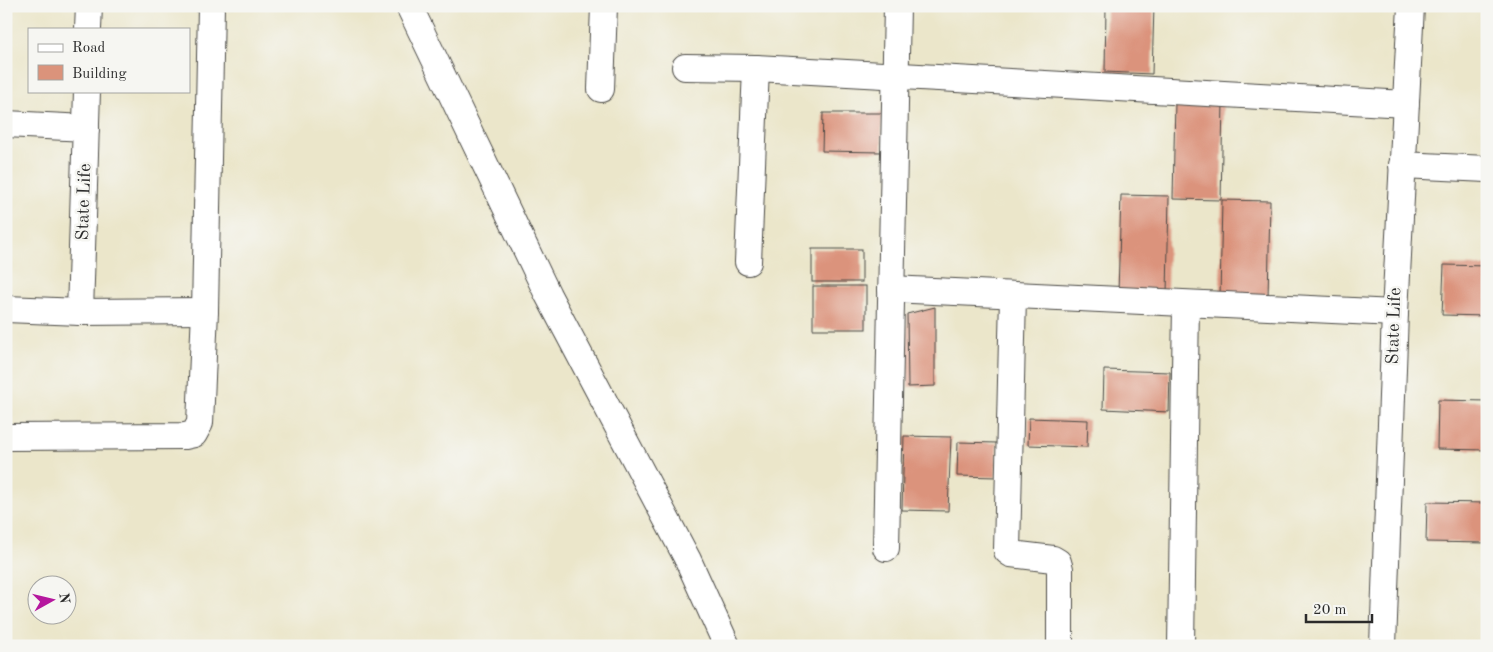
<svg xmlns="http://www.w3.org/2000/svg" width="1493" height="652" font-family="'Old Standard TT',serif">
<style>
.building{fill:#db937b}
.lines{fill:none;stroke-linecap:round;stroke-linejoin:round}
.minor-casing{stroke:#484743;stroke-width:28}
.minor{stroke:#fff;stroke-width:26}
.labels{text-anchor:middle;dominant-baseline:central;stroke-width:5;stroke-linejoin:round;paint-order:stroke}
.street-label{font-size:18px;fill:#2b2b2b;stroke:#f6f6f2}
</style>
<rect width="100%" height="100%" fill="#f6f6f2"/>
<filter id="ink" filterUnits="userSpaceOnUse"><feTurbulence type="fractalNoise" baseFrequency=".02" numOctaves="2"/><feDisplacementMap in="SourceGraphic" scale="10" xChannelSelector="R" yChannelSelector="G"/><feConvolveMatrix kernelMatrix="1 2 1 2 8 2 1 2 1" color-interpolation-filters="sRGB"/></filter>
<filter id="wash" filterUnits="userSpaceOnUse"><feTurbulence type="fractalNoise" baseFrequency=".0096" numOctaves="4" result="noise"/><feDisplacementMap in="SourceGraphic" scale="20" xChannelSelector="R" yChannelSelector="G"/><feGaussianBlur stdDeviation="1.12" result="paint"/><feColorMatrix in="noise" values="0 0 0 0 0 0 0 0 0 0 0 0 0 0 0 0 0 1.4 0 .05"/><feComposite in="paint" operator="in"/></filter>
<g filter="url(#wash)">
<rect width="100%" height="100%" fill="#ebe6ca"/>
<g id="blocks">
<g class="building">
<polygon points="1106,6 1154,6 1152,74 1105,72"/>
<polygon points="1175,101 1223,102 1221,200 1173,199"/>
<polygon points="823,113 882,113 882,152 822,151"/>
<polygon points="1121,195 1169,196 1167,294 1118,293"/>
<polygon points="1222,200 1270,201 1268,299 1220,298"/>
<rect x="812" y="249" width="50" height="33"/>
<polygon points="1444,265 1487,266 1487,316 1442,315"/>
<rect x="813" y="286" width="53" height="43"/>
<polygon points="935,307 935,386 908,387 907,314"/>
<polygon points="1104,370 1170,372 1169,412 1103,409"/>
<polygon points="1438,400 1487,401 1487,450 1437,449"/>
<polygon points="1029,418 1088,420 1087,447 1028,445"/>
<polygon points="904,436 951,437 948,511 902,510"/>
<polygon points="958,442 997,443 996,477 957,476"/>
<polygon points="1427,502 1487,503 1487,543 1426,542"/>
</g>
</g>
</g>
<g filter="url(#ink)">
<use href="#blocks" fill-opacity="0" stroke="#484743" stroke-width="1"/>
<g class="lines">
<g class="minor-casing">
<g id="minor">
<polyline points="409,6 548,295 688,560 727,646"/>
<polyline points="88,29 89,6"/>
<polyline points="685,67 756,68"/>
<polyline points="601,89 604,6"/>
<polyline points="6,124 86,128"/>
<polyline points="1402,165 1487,169"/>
<polyline points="748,262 756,68 1406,104"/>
<polyline points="891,289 1395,313"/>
<polyline points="1013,296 1007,551 1011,554 1053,559 1058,562 1060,569 1060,646"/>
<polyline points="6,309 80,312 205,311"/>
<polyline points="80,312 87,91"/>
<polyline points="6,437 185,436 194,434 200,423 205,311 211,6"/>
<polyline points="886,548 897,6"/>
<polyline points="1181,646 1186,304"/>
<polyline points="1383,646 1395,313 1411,6"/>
</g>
</g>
<use href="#minor" class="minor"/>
</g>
</g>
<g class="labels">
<g class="street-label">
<text transform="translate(84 202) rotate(-88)">State Life</text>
<text transform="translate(1394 326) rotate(-88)">State Life</text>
</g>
</g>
<rect width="1493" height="652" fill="none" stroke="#f6f6f2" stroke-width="25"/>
<rect x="28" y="28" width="162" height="65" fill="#f6f6f2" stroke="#a5a5a2"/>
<rect x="38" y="44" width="25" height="8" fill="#ffffff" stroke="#a5a5a2"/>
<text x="72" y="52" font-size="15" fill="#2b2b2b">Road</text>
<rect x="38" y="65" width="25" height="15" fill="#db937b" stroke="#a5a5a2"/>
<text x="72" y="78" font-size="15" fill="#2b2b2b">Building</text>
<g transform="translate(52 600) rotate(82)"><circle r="24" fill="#f6f6f2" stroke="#a5a5a2"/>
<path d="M0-4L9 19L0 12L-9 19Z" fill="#b5179e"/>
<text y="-8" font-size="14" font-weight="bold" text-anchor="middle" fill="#2b2b2b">N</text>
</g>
<path d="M1306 614v8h66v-8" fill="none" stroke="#2b2b2b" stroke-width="2.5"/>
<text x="1313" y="614" font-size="15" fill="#2b2b2b" stroke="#f6f6f2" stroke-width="4" paint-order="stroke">20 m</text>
</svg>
